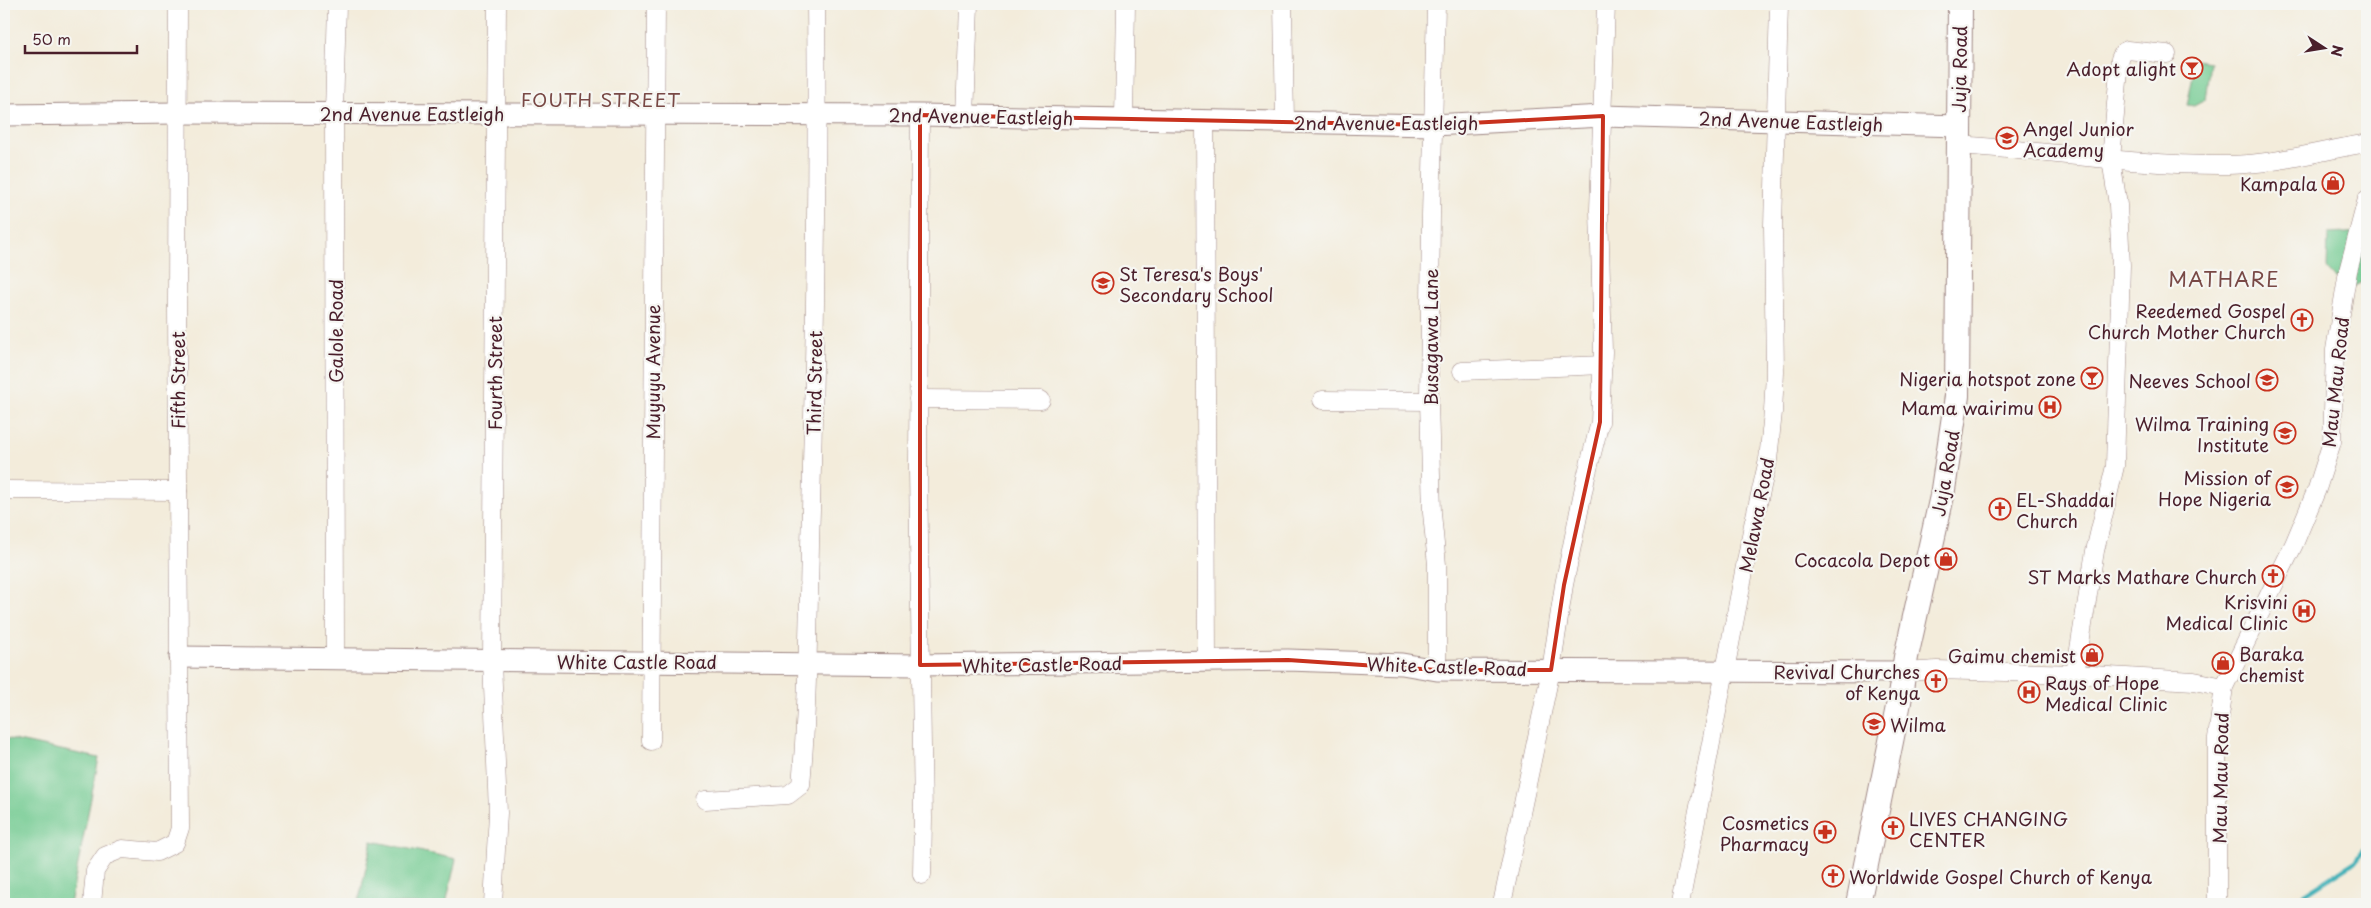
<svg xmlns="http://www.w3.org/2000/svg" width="2371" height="908" font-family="'Playpen Sans',sans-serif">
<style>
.green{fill:#72ca91;stroke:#5e745e}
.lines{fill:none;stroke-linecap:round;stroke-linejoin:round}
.stream{stroke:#42b2b9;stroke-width:4.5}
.minor-casing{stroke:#9e8683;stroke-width:19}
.tertiary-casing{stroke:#9e8683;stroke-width:23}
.secondary-casing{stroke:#9e8683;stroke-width:26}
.minor{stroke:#fff;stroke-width:18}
.tertiary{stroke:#fff;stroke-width:21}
.secondary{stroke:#fff;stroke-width:24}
.marked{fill:none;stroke:#c8321e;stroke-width:4;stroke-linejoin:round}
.labels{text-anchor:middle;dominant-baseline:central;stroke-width:4.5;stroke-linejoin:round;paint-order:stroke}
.poi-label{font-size:18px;fill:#4a1f2b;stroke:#f6f6f2;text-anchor:end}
.street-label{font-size:18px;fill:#4a1f2b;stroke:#f6f6f2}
.neighbourhood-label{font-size:19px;letter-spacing:1px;fill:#794946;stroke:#f6f6f2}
.quarter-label{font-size:20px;letter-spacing:1px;fill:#794946;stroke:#f6f6f2}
</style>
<rect width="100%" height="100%" fill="#f6f6f2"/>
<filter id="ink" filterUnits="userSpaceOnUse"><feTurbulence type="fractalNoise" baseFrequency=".02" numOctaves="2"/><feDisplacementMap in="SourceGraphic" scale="10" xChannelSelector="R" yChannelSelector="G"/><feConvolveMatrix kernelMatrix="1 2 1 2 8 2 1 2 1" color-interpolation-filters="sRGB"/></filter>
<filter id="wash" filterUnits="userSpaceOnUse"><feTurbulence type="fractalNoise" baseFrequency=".0096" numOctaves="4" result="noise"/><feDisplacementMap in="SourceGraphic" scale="20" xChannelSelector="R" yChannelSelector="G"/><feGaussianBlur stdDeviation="1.12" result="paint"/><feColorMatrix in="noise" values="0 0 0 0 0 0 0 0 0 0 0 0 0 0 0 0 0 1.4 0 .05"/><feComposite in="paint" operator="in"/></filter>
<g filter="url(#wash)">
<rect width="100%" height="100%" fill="#f3ecdb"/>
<g class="green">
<polygon points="2196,60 2210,62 2205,100 2194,106 2187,105"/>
<polygon points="2364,232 2367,257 2362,282 2347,290 2327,269 2328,234"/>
<polygon points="4,738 99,758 70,904 4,904"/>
<polygon points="372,841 456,859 446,904 358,904"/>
</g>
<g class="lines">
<polyline class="stream" points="2289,904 2356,861 2367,846"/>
</g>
</g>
<g filter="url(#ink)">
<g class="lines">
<g class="minor-casing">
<g id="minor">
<polyline points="1283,4 1285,122"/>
<polyline points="1436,4 1431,216 1429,401 1432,513 1437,565 1437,670"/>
<polyline points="920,115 918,468 923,818 922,875"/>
<polyline points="965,117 969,4"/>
<polyline points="1124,118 1126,4"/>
<polyline points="1205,121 1207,662"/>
<path d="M1959 145C2048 151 2138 166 2228 165 2277 164 2320 151 2367 143"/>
<polyline points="1462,371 1603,365"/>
<polyline points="918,399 1041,400"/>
<polyline points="1322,400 1429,401"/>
<polyline points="4,490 178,491"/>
<polyline points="335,658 334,113 337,4"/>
<polyline points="1904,672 1937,670 2075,674 2194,681 2224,687"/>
<polyline points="2075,674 2095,551 2115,466 2121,265 2118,205 2111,159 2120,59 2123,52 2127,50 2167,54"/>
<polyline points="651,741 656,4"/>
<path d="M705 800 788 795 801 785C809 694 808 601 811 510 815 341 818 173 816 4"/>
<polyline points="92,904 95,871 105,856 122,849 157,852 175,843 180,828 177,306 178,4"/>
<polyline points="493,904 498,813 492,661 497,4"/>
<polyline points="1502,904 1551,670 1564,585 1586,477 1600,422 1603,352 1599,210 1606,4"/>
<polyline points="1680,904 1753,525 1768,460 1773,412 1775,372 1773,226 1779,4"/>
<polyline points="2217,904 2217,738 2224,687 2294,544 2317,489 2332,442 2335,350 2348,271 2367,199"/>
</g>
</g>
<g class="tertiary-casing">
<g id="tertiary">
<polyline points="4,115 177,113 920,115 1433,125 1603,116 1959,126"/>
<polyline points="180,657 920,665 1288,660 1402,664 1437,670 1904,672"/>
</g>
</g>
<g class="secondary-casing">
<polyline id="secondary" points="1858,904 1899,702 1906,657 1942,496 1957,396 1960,4"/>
</g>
<use href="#minor" class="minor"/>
<use href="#tertiary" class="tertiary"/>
<use href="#secondary" class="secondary"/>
</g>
</g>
<path class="marked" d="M920 115 1433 125 1603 116 1600 422 1564 585 1551 670H1437L1288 660 920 665Z"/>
<defs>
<g id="bar-ring" transform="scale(1.125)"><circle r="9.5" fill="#f6f6f2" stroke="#c8321e" stroke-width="1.5"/><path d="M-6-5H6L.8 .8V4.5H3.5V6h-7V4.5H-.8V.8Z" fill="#c8321e"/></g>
<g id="school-ring" transform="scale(1.125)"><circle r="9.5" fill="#f6f6f2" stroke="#c8321e" stroke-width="1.5"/><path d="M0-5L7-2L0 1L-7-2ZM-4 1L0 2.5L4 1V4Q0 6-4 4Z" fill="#c8321e"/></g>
<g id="shop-ring" transform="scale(1.125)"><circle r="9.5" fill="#f6f6f2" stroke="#c8321e" stroke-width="1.5"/><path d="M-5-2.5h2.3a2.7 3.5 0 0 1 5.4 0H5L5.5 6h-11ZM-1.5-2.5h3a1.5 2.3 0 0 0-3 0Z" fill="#c8321e"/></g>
<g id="church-ring" transform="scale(1.125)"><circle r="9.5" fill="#f6f6f2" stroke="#c8321e" stroke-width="1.5"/><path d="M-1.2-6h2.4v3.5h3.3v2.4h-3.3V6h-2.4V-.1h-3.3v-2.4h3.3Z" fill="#c8321e"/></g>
<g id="hospital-ring" transform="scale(1.125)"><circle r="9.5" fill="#f6f6f2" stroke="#c8321e" stroke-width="1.5"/><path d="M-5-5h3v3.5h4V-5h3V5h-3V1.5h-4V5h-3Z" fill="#c8321e"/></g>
<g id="university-ring" transform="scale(1.125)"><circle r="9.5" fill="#f6f6f2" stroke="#c8321e" stroke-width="1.5"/><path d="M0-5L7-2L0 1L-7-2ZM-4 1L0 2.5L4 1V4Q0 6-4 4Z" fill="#c8321e"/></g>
<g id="pharmacy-ring" transform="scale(1.125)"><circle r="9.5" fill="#f6f6f2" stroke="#c8321e" stroke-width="1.5"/><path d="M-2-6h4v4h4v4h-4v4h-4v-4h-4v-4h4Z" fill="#c8321e"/></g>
</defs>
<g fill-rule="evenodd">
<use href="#bar-ring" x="2192" y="68"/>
<use href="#school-ring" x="2007" y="138"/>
<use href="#shop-ring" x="2333" y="183"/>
<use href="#school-ring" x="1103" y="283"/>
<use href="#church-ring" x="2302" y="320"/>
<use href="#bar-ring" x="2092" y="378"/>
<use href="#school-ring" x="2267" y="380"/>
<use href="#hospital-ring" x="2050" y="407"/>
<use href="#university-ring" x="2285" y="433"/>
<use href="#school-ring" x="2287" y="487"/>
<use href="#church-ring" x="2000" y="509"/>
<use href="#shop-ring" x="1946" y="559"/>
<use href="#church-ring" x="2273" y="576"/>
<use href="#hospital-ring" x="2304" y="611"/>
<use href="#shop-ring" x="2092" y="655"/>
<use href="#shop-ring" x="2223" y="663"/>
<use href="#church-ring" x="1936" y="681"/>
<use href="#hospital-ring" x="2029" y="692"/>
<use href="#university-ring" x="1874" y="724"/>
<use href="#church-ring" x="1893" y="828"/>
<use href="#pharmacy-ring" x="1825" y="832"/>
<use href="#church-ring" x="1833" y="876"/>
</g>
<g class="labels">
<g class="poi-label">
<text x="2176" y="68">Adopt alight</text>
<text x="2023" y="128" text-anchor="start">Angel Junior<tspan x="2023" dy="21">Academy</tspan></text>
<text x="2317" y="183">Kampala</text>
<text x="1119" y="273" text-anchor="start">St Teresa's Boys'<tspan x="1119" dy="21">Secondary School</tspan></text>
<text x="2286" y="310">Reedemed Gospel<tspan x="2286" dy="21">Church Mother Church</tspan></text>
<text x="2076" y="378">Nigeria hotspot zone</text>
<text x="2251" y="380">Neeves School</text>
<text x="2034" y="407">Mama wairimu</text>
<text x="2269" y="423">Wilma Training<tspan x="2269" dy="21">Institute</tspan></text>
<text x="2271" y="477">Mission of<tspan x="2271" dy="21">Hope Nigeria</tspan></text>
<text x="2016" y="499" text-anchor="start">EL-Shaddai<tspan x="2016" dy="21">Church</tspan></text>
<text x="1930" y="559">Cocacola Depot</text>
<text x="2257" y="576">ST Marks Mathare Church</text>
<text x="2288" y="601">Krisvini<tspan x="2288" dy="21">Medical Clinic</tspan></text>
<text x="2239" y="653" text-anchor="start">Baraka<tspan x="2239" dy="21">chemist</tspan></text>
<text x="2076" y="655">Gaimu chemist</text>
<text x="1920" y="671">Revival Churches<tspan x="1920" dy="21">of Kenya</tspan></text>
<text x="2045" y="682" text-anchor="start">Rays of Hope<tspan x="2045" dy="21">Medical Clinic</tspan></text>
<text x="1890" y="724" text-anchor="start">Wilma</text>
<text x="1909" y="818" text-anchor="start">LIVES CHANGING<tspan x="1909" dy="21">CENTER</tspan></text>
<text x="1809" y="822">Cosmetics<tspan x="1809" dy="21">Pharmacy</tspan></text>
<text x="1849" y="876" text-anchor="start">Worldwide Gospel Church of Kenya</text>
</g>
<g class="street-label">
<text transform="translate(1959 69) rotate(-89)">Juja Road</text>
<text x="412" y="113">2nd Avenue Eastleigh</text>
<text transform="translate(981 116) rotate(1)">2nd Avenue Eastleigh</text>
<text transform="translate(1791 121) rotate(2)">2nd Avenue Eastleigh</text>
<text x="1386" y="122">2nd Avenue Eastleigh</text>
<text transform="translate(335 331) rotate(-90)">Galole Road</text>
<text transform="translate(1430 337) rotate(-90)">Busagawa Lane</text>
<text transform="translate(652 372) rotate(-90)">Muyuyu Avenue</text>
<text transform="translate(494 373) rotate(-90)">Fourth Street</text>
<text transform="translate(177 380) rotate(-90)">Fifth Street</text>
<text transform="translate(2335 382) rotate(-84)">Mau Mau Road</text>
<text transform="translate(814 383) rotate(-89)">Third Street</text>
<text transform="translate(1945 473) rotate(-80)">Juja Road</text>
<text transform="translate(1756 515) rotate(-79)">Melawa Road</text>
<text x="637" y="661">White Castle Road</text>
<text transform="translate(1042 664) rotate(-1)">White Castle Road</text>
<text transform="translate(1447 666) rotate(2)">White Castle Road</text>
<text transform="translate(2220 778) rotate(-89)">Mau Mau Road</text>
</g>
<g class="neighbourhood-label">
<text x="601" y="99">FOUTH STREET</text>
</g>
<g class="quarter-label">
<text x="2224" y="279">MATHARE</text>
</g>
</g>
<rect width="2371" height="908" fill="none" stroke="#f6f6f2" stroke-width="20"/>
<g transform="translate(2324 48) rotate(102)" stroke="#f6f6f2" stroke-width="4" paint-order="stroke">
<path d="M0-4L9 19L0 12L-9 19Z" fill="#4a1f2b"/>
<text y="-8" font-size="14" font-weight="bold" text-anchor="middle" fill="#4a1f2b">N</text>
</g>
<path d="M25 45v8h112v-8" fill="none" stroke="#4a1f2b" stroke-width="2.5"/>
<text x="32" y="45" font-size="15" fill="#4a1f2b" stroke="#f6f6f2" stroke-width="4" paint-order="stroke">50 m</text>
</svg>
